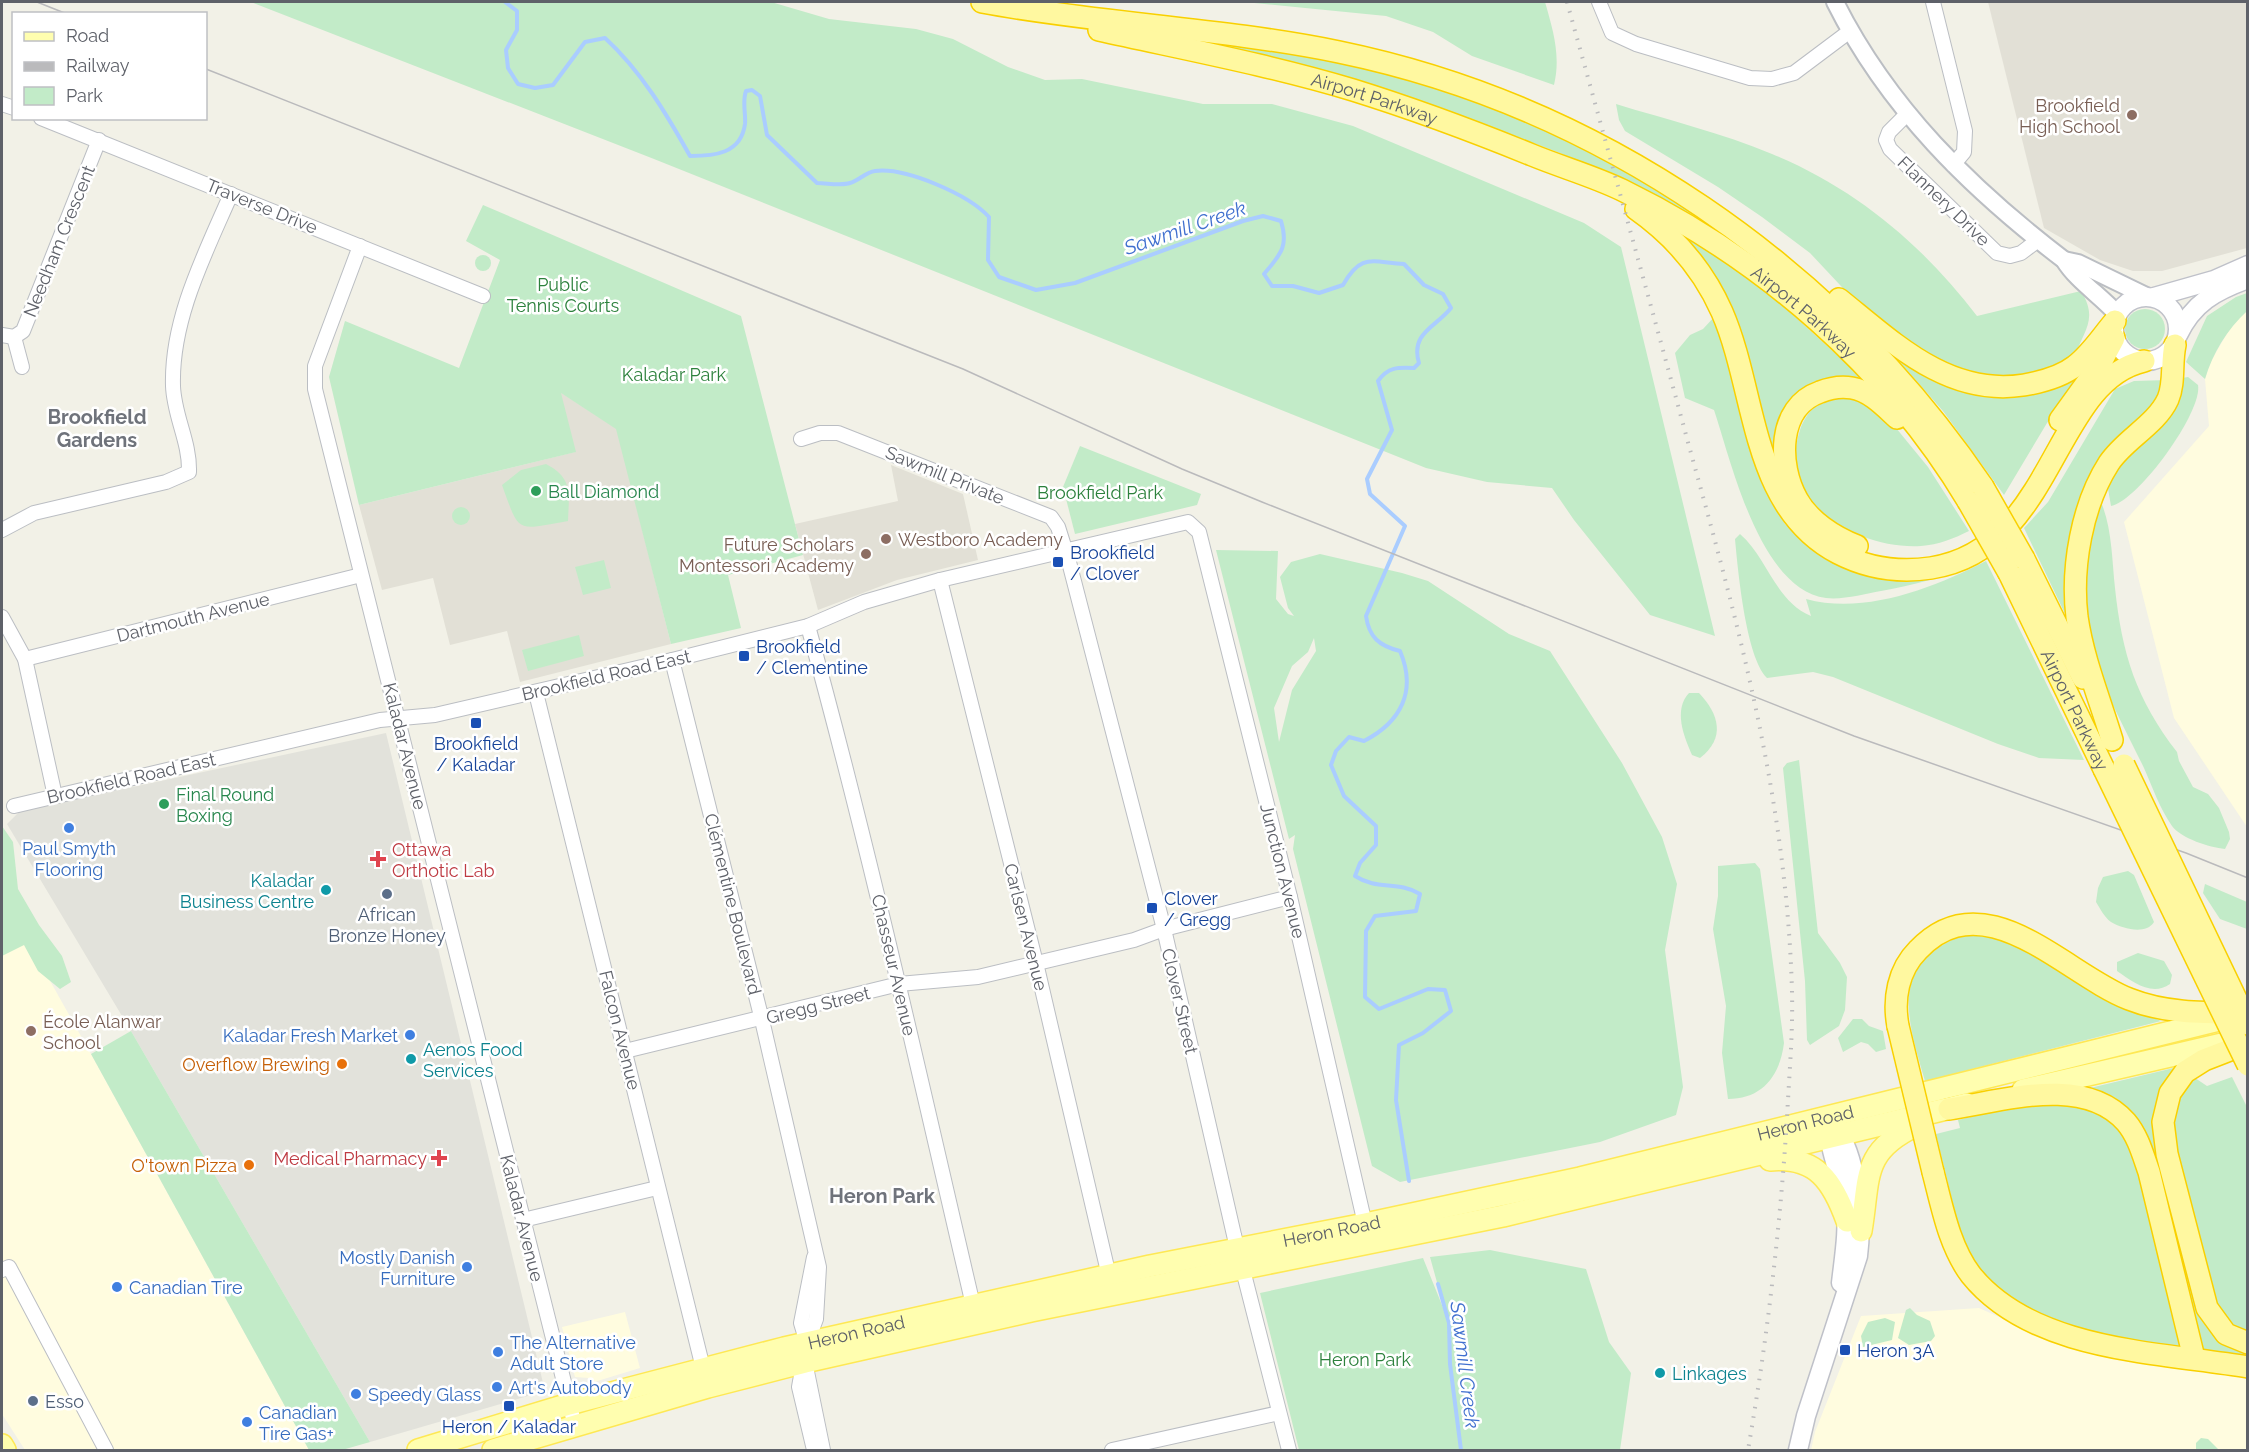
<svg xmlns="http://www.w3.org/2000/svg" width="2249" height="1452" font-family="Raleway,sans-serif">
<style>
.commercial{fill:#fffcdf}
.industrial{fill:#e2e2db}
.education{fill:#e2e0d6}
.green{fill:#c2ebc8;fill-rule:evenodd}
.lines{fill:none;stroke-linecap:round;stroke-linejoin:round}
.stream{stroke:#aacdff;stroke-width:4}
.minor-casing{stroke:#bbbec3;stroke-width:16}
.tertiary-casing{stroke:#bbbec3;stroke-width:20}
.secondary-casing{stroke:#bfc1c9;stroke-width:21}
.primary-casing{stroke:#fee854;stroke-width:24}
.trunk-casing{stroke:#f9d000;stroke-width:24}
.minor{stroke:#fff;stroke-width:14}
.tertiary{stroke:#fff;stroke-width:16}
.secondary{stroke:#fff;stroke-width:18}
.primary{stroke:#fffeaf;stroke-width:21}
.trunk{stroke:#fff8a0;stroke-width:21}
.tram{stroke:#bababc;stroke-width:1.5}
.rail{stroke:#bababc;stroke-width:4;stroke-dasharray:1.5 8;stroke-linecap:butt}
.trunk-bridge-casing{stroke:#f9d000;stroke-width:24;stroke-linecap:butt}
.trunk-bridge{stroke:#fff8a0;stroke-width:21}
.education-dot{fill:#8d6e63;stroke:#fff;stroke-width:2}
.leisure-dot{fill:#2e9e5b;stroke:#fff;stroke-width:2}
.transit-dot{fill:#1a4fb4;stroke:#fff;stroke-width:2}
.shop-dot{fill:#3f7fe0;stroke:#fff;stroke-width:2}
.health-dot{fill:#e0444e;stroke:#fff;stroke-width:2}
.culture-dot{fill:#0f9aa8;stroke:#fff;stroke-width:2}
.service-dot{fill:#5c6f8a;stroke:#fff;stroke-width:2}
.food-dot{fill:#e8710a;stroke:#fff;stroke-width:2}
.labels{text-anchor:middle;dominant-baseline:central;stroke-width:5;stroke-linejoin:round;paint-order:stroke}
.street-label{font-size:18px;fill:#5e6169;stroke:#fff}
.education-label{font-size:18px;fill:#785e54;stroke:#fff;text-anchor:end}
.park-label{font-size:18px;fill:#2c813c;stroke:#fff}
.leisure-label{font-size:18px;fill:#27864d;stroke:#fff;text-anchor:start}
.transit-label{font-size:18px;fill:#164399;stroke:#fff;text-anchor:start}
.shop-label{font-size:18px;fill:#366cbe;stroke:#fff;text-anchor:start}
.health-label{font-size:18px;fill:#be3a42;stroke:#fff;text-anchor:start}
.culture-label{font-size:18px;fill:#0d838f;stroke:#fff;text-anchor:start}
.service-label{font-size:18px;fill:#4e5e75;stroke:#fff}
.food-label{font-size:18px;fill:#c56008;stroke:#fff;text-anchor:end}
.water-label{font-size:20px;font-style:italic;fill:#4070cf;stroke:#fff}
.neighbourhood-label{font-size:20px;font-weight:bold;fill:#6f737b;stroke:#fff}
</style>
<rect width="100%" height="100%" fill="#f2f1e7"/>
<g class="commercial">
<polygon points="2247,311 2247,827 2174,718 2124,522 2209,426 2205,379 2211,361 2232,325"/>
<polygon points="2,895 91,1054 309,1450 25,1450 2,1414"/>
<polygon points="1979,1308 2062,1345 2124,1358 2247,1377 2247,1450 1811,1450 1815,1432 1861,1316"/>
<polygon points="625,1312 640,1368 594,1382 589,1378 575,1377 562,1327"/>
</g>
<polygon class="industrial" points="386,733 545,1391 370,1442 131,1031 7,824 20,811"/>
<g class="education">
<polygon points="1988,2 2247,2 2247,248 2162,271 2133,271 2100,260 2044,228"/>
<polygon points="560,392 617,429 671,644 520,682 507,631 450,645 433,578 382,590 359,505 575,452"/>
<polygon points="891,465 963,494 978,560 897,580 818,610 795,524 898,501"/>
</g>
<g class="green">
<polygon points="251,2 771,2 829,19 916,29 953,39 1008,67 1045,80 1082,79 1203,104 1272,104 1353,126 1584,223 1621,247 1715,636 1650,615 1574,520 1552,488 1487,482 1426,468 654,159"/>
<path d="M1244 2H1545C1553 30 1561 56 1554 85L1472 56 1433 32 1386 16Z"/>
<polygon points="1223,40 1356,61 1444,86 1598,151 1692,207 1812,300 1624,183 1560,153 1456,114 1222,45"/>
<path d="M1616 104C1668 120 1722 133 1772 154 1855 188 1923 245 1977 316L2081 291C2099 320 2083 330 2074 359L2028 376 1984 377 1970 374 1923 353 1855 301 1810 253 1762 217 1718 187 1625 131 1619 120Z"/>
<polygon points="483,205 741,316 803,555 728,575 741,628 671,644 616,429 561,393 576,452 359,505 329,377 345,321 459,368 500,260 466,241"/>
<polygon points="1684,234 1769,293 1869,384 1807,393 1785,481 1681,237"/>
<circle cx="483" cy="263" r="8"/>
<path d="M2247 293V311C2227 330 2213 352 2205 379L2186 362 2207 316 2236 297Z"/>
<circle cx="2145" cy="329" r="20"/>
<path d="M1715 316 1764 485 1785 524 1809 546 1835 563H1972C1943 578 1913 585 1881 591 1864 594 1843 600 1826 598 1760 589 1732 464 1714 410L1685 398 1675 353 1690 335 1703 329Z"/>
<polygon points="1890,351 1952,386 2068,376 2076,385 2047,423 2004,495 1943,411"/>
<path d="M2188 377 2198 385C2203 411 2139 500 2111 506L2107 483 2182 378Z"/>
<polygon points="2168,380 2165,393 2102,462 2069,622 2024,528 2048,502 2115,389 2134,381"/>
<path d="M1848 394 1887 417 1928 467 1969 531C1955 538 1938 545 1921 546 1859 550 1775 503 1800 430 1803 420 1812 406 1822 402 1829 398 1840 397 1848 394Z"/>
<polygon points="1080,446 1201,494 1197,505 1075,534 1063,487"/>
<path d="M546 464C573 478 569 493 568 521 516 530 520 535 502 485L521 470Z"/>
<path d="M2101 502C2112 528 2112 560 2115 588 2122 654 2136 699 2177 752L2179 761 2193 787 2208 794 2219 808 2229 832 2230 839 2225 849C2209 847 2182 839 2172 826 2160 809 2152 786 2144 768 2119 716 2086 661 2084 601 2082 568 2092 533 2101 502Z"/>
<circle cx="461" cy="516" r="9"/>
<path d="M1740 534C1767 557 1775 601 1811 616L1806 599C1865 615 1933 588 1986 561L2084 760 2039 758 1998 744 1833 677 1813 672 1767 678C1746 657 1738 571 1735 539Z"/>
<path d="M1216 550 1278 551 1276 599 1288 614 1294 616 1288 608 1280 577 1291 562 1320 554 1402 573 1428 581 1509 634 1550 651 1622 763 1662 837 1677 884 1665 950 1683 1087 1676 1115 1600 1142 1400 1182 1372 1166 1293 849 1295 835 1289 839ZM1314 638 1316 651 1292 690 1279 742 1274 708 1292 666 1308 652Z"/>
<polygon points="604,560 611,588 583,595 575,567"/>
<polygon points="579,635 584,656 528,671 522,650"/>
<path d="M1689 693H1699C1719 714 1726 738 1700 758L1692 755C1684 737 1673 710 1689 693Z"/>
<polygon points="1799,760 1818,933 1840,963 1847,977 1845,1010 1839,1026 1810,1045 1807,1040 1805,981 1783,768 1787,763"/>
<polygon points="2,826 13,842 18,889 39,925 62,956 71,982 60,989 38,971 24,945 2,956"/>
<path d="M1755 863 1760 869 1784 1043C1780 1076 1762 1099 1728 1099L1722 1053 1726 1006 1713 929 1718 896V866Z"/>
<path d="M2128 871 2134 875 2154 922C2146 935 2123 929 2111 922 2104 917 2100 908 2096 902L2098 888 2103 877Z"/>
<polygon points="2205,884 2247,902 2247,929 2220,919 2203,893"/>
<path d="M1968 933 2010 941 2136 1011 2161 1021 1925 1081C1906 1015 1888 963 1968 933Z"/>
<path d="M2138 953 2164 961 2172 975 2170 984C2152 997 2133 982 2117 971V962Z"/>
<polygon points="1853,1019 1862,1019 1869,1026 1883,1031 1886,1049 1876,1052 1868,1044 1861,1042 1843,1052 1838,1038"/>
<polygon points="131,1031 370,1442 342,1450 309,1450 91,1054"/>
<polygon points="2182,1066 2166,1086 2196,1297 2247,1349 2247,1360 2207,1351 2200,1346 2151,1160 2090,1091 2090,1088"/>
<polygon points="2232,1077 2247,1107 2247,1336 2241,1334 2214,1309 2170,1137 2177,1093 2195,1078 2207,1086"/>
<polygon points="2028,1103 2076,1104 2111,1117 2140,1162 2187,1348 2092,1337 2040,1321 1981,1275 1962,1240 1936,1134 1960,1128 1958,1120"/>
<polygon points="1490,1250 1586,1269 1609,1342 1631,1373 1620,1450 1299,1450 1260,1293 1423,1258 1446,1315 1430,1257"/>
<polygon points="1910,1308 1917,1315 1930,1321 1935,1336 1931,1341 1909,1345 1898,1338 1906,1310"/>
<polygon points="1885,1318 1895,1322 1892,1340 1863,1347 1861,1336 1868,1322"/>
<polygon points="2201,1438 2208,1439 2219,1450 2196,1450 2196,1443"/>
</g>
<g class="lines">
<g class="stream">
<path d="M505 2 517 11V30L506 50 508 68 518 84 535 88 553 85 585 42 605 38C641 71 666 113 690 156 714 156 741 154 745 124 746 113 742 102 746 91L752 90 760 96 767 135 817 183C827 183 841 186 850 183 858 181 866 172 875 171 906 167 969 195 989 217L988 260 999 277 1036 290 1075 283 1243 221 1263 216 1281 221C1289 247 1280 255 1264 274L1272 286H1293L1319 293 1343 285C1361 253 1371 262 1404 264L1424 285 1443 294 1451 308C1436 327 1410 333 1419 363L1414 368C1398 367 1388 367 1378 381L1392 430 1367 479 1370 494 1405 526 1366 616C1369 637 1379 646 1400 651 1417 691 1401 722 1364 741L1349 737 1336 751 1331 765 1344 796 1376 826V845L1360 863 1355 876C1378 891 1397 880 1420 894L1416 911 1375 916 1366 931 1365 997 1379 1009 1428 989 1445 990 1451 1011 1423 1033 1399 1045 1396 1100 1409 1181"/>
<polyline points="1438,1284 1449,1323 1450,1364 1461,1450"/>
</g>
<g class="minor-casing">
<g id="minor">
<polyline points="1599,2 1612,33 1636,44 1750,78 1772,79 1794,73 1850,31"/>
<polyline points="1933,2 1965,131 1964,152 1953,165"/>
<polyline points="2,104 14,108"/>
<polyline points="1908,113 1889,132 1886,140 1890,149 1997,253 2010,256 2021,253 2038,240"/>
<polyline points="41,118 483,296"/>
<polyline points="360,246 315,366 315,389 575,1426"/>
<polyline points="2,335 14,337 23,331 99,140"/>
<polyline points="14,337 22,367"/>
<polyline points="801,439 820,433 838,433 1051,517 1058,527 1069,562 1164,929 1234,1235 1289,1450"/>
<path d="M2 530 34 513 166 482 189 472C190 442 174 416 173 386 171 319 205 254 231 194"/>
<polyline points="940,580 1036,963 1109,1276"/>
<polyline points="2,617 25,659 55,796"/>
<path d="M808 626C870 851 920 1078 973 1305"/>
<polyline points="25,659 361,575"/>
<polyline points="672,660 762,1020 819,1267 816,1319 807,1343 799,1387 814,1450"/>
<polyline points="536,693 703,1368"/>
<polyline points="14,806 380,720 435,715 672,660 808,626 864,602 940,580 1188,522 1199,532 1202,544 1290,897 1365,1224"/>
<polyline points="625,1051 899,984 978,977 1134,940 1164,929 1290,897"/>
<polyline points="523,1220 657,1188"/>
<polyline points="2,1270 9,1267 106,1450"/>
<polyline points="807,1343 801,1323 814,1257"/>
<polyline points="805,1362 823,1450"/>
<polyline points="1112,1450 1279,1413"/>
</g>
</g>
<g class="tertiary-casing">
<g id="tertiary">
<path d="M1835 2C1888 108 1971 189 2064 260 2077 281 2100 295 2117 314"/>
<polyline points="2064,260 2078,263 2146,296"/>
</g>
</g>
<g class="secondary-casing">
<g id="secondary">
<circle cx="2146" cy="329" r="32"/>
<polyline points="2154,297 2214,280 2248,265"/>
<path d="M2178 335C2193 303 2215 291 2248 279"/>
<path d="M1829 1124C1828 1151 1842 1176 1845 1202 1849 1229 1844 1256 1841 1283"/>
<path d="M1798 1450 1806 1416 1858 1256C1863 1216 1857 1158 1834 1124"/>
</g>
</g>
<g class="primary-casing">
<g id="primary">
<polyline points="2023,1090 2235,1041"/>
<path d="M1770 1160C1817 1156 1833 1182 1847 1221"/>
<path d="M1861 1231C1870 1178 1861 1152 1915 1126"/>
<polyline points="2,1445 5,1450"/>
<path id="s1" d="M418 1450 569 1404 784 1348 1150 1266 1365 1224 1580 1178 2235 1016"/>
<polyline points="493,1450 708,1387 805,1362 1031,1311 1503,1216 1967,1104"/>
</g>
</g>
<g class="trunk-casing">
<g id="trunk">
<path d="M982 2C1100 24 1222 28 1339 52 1600 106 1834 267 1983 487"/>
<path id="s2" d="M1099 30C1184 49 1270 65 1353 90 1414 109 1473 131 1532 155 1561 167 1593 176 1622 190 1763 259 1887 366 1968 501"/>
<path d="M1636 209C1673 235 1703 269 1722 312 1757 392 1750 507 1838 553 1867 568 1898 573 1931 568 2055 549 2052 382 2144 361"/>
<path d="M1839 299C1894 343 1948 397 2024 385 2041 382 2061 377 2075 366 2091 354 2102 336 2115 321"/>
<polyline points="2060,420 2099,366 2114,338"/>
<path d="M1857 546C1834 537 1809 521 1797 499 1778 465 1777 407 1820 392 1830 388 1841 386 1852 388 1870 391 1884 406 1897 418"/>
<polyline points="2024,559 2083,678"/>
<path id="s3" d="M2009 573 2104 769"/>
<path d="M2112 740C2100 700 2083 659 2077 617 2071 567 2082 505 2109 463 2125 439 2156 425 2168 399 2175 383 2171 362 2175 345"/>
<path d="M1898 1026C1893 999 1898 970 1918 950 1985 879 2065 974 2129 999 2164 1013 2201 1013 2238 1013"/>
<polyline points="2248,1043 2204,1060 2185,1072 2170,1093 2163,1122 2167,1154 2207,1308 2226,1334 2248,1343"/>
<path d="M1949 1109C2003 1101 2083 1074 2126 1122 2138 1136 2143 1155 2149 1172L2194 1358"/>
<path d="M1933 1172C1942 1206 1949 1246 1971 1275 2032 1351 2158 1352 2248 1367"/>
</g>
</g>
<use href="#minor" class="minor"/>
<use href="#tertiary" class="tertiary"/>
<use href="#secondary" class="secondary"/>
<use href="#primary" class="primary"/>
<use href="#trunk" class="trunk"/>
<g class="tram">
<polyline points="37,2 67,14"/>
<polyline points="206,69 963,369 1182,469 1262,502 1854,736 2186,853 2248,878"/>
</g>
<path class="rail" d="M1567 2C1608 150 1649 298 1689 446 1739 626 1787 804 1792 992 1793 1034 1789 1077 1787 1118 1780 1230 1767 1340 1748 1450"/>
<g class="trunk-bridge-casing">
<g id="trunk-bridge">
<polyline points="1983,487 2024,559"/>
<polyline points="1968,501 2009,573"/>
<polyline points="2124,765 2248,1024"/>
<polyline points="2104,769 2248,1065"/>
<polyline points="1898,1026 1933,1172"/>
</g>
</g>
<use href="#trunk-bridge" class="trunk-bridge"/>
</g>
<g class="education-dot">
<circle cx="2132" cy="115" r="6"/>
<circle cx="886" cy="539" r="6"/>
<circle cx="866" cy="554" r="6"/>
<circle cx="31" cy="1031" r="6"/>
</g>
<g class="leisure-dot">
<circle cx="536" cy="491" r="6"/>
<circle cx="164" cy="804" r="6"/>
</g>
<g class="transit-dot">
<rect x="1052" y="556" width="12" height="12" rx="3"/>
<rect x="738" y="650" width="12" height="12" rx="3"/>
<rect x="470" y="717" width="12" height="12" rx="3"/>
<rect x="1146" y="902" width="12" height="12" rx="3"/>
<rect x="1839" y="1344" width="12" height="12" rx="3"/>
<rect x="503" y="1400" width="12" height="12" rx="3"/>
</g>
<g class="shop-dot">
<circle cx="69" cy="828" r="6"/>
<circle cx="410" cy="1035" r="6"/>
<circle cx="467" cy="1267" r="6"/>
<circle cx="117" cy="1287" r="6"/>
<circle cx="498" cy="1352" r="6"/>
<circle cx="497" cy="1387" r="6"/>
<circle cx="356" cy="1394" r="6"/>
<circle cx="247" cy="1422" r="6"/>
</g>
<g class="health-dot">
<path d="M375 850h6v6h6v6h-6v6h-6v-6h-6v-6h6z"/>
<path d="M436 1149h6v6h6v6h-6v6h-6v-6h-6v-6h6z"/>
</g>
<g class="culture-dot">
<circle cx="326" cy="890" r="6"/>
<circle cx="411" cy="1059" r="6"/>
<circle cx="1660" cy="1373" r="6"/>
</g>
<g class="service-dot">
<circle cx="387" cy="894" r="6"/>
<circle cx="33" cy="1401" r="6"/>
</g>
<g class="food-dot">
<circle cx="342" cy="1064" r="6"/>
<circle cx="249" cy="1165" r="6"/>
</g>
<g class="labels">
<g class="street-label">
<text stroke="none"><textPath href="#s2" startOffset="284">Airport Parkway</textPath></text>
<text transform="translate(1944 201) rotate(44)">Flannery Drive</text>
<text transform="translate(262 206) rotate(22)">Traverse Drive</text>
<text transform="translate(59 241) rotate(-68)">Needham Crescent</text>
<text stroke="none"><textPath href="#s2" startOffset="768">Airport Parkway</textPath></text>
<text transform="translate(945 475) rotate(22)">Sawmill Private</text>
<text transform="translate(193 617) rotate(-14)">Dartmouth Avenue</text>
<text transform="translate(606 675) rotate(-13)">Brookfield Road East</text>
<text stroke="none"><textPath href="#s3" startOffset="152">Airport Parkway</textPath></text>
<text transform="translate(405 746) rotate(76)">Kaladar Avenue</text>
<text transform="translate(131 778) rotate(-13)">Brookfield Road East</text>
<text transform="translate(1283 871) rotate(76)">Junction Avenue</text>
<text transform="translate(733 904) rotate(76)">Clémentine Boulevard</text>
<text transform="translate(1026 927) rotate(76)">Carlsen Avenue</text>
<text transform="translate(894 965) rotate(77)">Chasseur Avenue</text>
<text transform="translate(1180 1001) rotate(77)">Clover Street</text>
<text transform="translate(818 1005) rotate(-14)">Gregg Street</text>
<text transform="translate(620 1030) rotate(76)">Falcon Avenue</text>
<text stroke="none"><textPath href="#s1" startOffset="1426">Heron Road</textPath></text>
<text transform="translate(522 1218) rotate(76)">Kaladar Avenue</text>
<text stroke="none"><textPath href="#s1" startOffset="940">Heron Road</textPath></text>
<text stroke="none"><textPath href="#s1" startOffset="454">Heron Road</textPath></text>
</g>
<g class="education-label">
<text x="2120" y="105">Brookfield<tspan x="2120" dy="21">High School</tspan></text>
<text x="898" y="539" text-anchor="start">Westboro Academy</text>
<text x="854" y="544">Future Scholars<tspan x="854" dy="21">Montessori Academy</tspan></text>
<text x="43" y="1021" text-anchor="start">École Alanwar<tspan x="43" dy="21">School</tspan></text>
</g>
<g class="park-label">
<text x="563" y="284">Public<tspan x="563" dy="21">Tennis Courts</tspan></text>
<text x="674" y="374">Kaladar Park</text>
<text x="1100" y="492">Brookfield Park</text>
<text x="1365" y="1359">Heron Park</text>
</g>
<g class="leisure-label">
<text x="548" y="491">Ball Diamond</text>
<text x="176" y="794">Final Round<tspan x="176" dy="21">Boxing</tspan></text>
</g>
<g class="transit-label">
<text x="1070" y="552">Brookfield<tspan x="1070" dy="21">/ Clover</tspan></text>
<text x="756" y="646">Brookfield<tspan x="756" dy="21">/ Clementine</tspan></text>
<text x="476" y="743" text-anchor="middle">Brookfield<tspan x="476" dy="21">/ Kaladar</tspan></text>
<text x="1164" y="898">Clover<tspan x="1164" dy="21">/ Gregg</tspan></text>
<text x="1857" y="1350">Heron 3A</text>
<text x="509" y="1426" text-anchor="middle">Heron / Kaladar</text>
</g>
<g class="shop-label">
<text x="69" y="848" text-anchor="middle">Paul Smyth<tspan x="69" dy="21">Flooring</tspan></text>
<text x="398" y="1035" text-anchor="end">Kaladar Fresh Market</text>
<text x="455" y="1257" text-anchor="end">Mostly Danish<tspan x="455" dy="21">Furniture</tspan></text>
<text x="129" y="1287">Canadian Tire</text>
<text x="510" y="1342">The Alternative<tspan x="510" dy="21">Adult Store</tspan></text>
<text x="509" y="1387">Art's Autobody</text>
<text x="368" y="1394">Speedy Glass</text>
<text x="259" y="1412">Canadian<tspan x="259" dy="21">Tire Gas+</tspan></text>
</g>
<g class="health-label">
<text x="392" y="849">Ottawa<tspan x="392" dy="21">Orthotic Lab</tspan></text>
<text x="427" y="1158" text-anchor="end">Medical Pharmacy</text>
</g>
<g class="culture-label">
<text x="314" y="880" text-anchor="end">Kaladar<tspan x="314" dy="21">Business Centre</tspan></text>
<text x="423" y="1049">Aenos Food<tspan x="423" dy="21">Services</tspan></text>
<text x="1672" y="1373">Linkages</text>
</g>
<g class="service-label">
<text x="387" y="914">African<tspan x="387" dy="21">Bronze Honey</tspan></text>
<text x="45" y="1401" text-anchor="start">Esso</text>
</g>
<g class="food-label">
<text x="330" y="1064">Overflow Brewing</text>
<text x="237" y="1165">O'town Pizza</text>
</g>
<g class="water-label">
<text transform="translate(1185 228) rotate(-19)">Sawmill Creek</text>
<text transform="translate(1465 1365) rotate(83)">Sawmill Creek</text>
</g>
<g class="neighbourhood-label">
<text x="97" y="417">Brookfield<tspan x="97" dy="23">Gardens</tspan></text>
<text x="882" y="1196">Heron Park</text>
</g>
</g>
<rect width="2249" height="1452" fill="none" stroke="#5e6169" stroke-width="6"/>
<rect x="12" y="12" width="195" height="108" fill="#ffffff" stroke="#bfc0c3" stroke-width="1.5"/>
<rect x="24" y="32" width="30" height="9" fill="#fffeaf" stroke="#bfc0c3" stroke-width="1.5"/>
<text x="66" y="42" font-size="18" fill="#5e6169">Road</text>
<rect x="24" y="62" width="30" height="9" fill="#bababc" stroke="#bfc0c3" stroke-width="1.5"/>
<text x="66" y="72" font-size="18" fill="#5e6169">Railway</text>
<rect x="24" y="87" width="30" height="18" fill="#c2ebc8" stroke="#bfc0c3" stroke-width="1.5"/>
<text x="66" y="102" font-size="18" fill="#5e6169">Park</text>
</svg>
